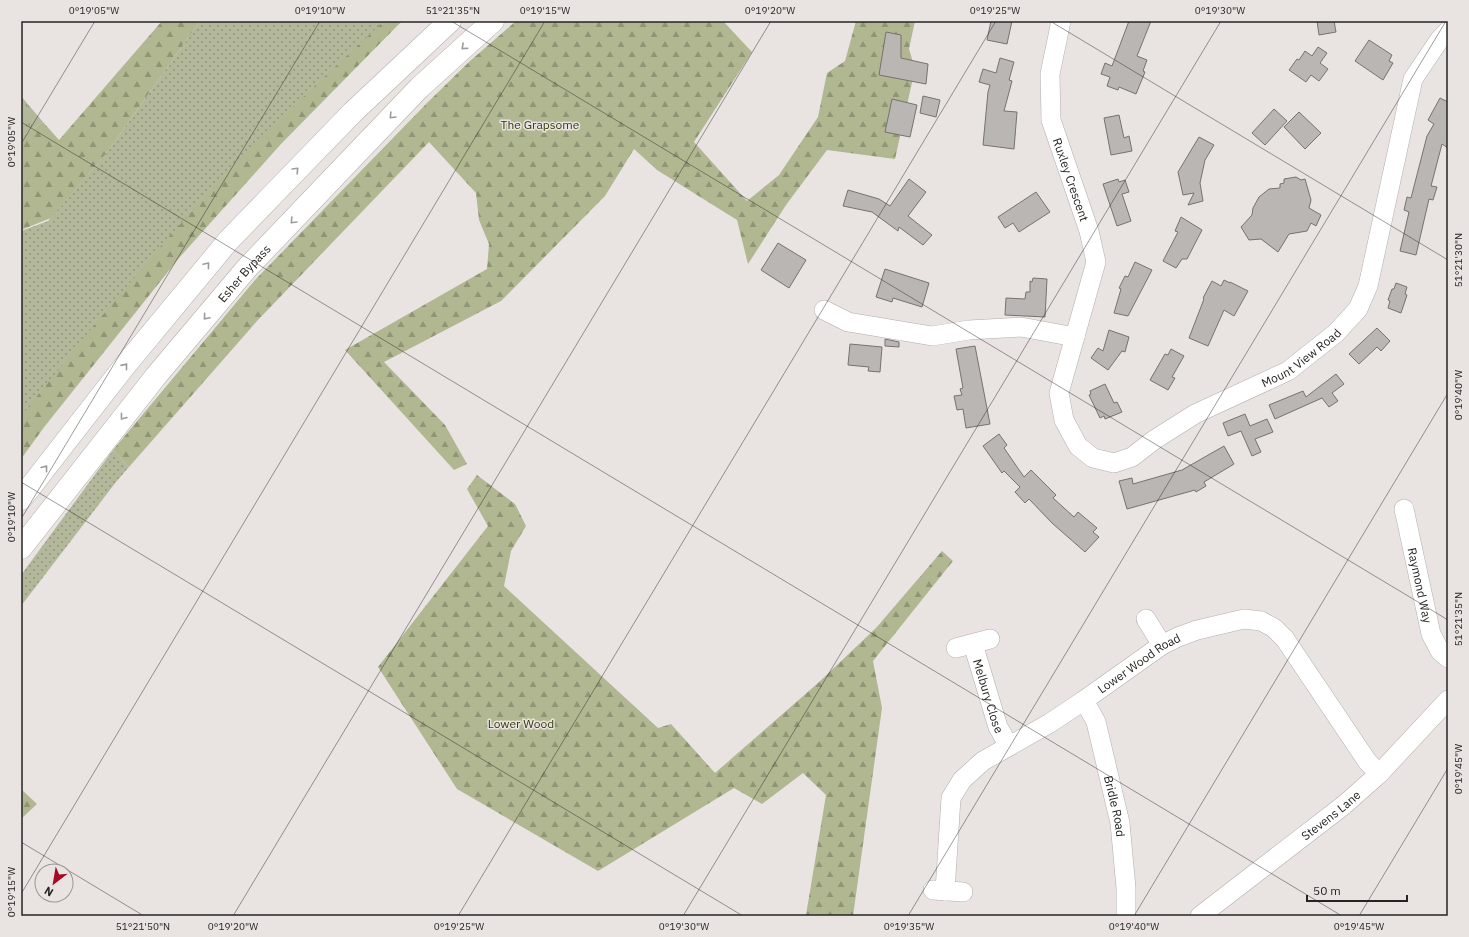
<svg xmlns="http://www.w3.org/2000/svg" width="1469" height="937" font-family="'IBM Plex Sans',sans-serif">
<style>
.grass{fill:url(#grass-dots)}
.forest{fill:url(#forest-firs)}
.park{fill:url(#park-tufts)}
.building{fill:#bab6b4;stroke:#767270}
.lines{fill:none;stroke-linecap:round;stroke-linejoin:round}
.minor-casing{stroke:#b2aeac;stroke-width:20}
.highway-casing{stroke:#b2aeac;stroke-width:23}
.minor{stroke:#fff;stroke-width:19}
.highway{stroke:#fff;stroke-width:22}
.oneway{stroke:#9d9c9c}
.ticks{fill:none;stroke:#252423;stroke-width:1;stroke-opacity:0.45}
.labels{text-anchor:middle;dominant-baseline:central;stroke-width:3;stroke-linejoin:round;paint-order:stroke}
.park-label{font-size:12px;fill:#363a0a;stroke:#e9e4e2}
.street-label{font-size:12px;fill:#252423;stroke:#e9e4e2}
.neatline{fill:none;stroke:#252423;stroke-width:1.5}
.ticks-label{font-size:10px;text-anchor:middle;fill:#252423}
</style>
<defs>
<pattern id="grass-dots" width="8" height="8" patternUnits="userSpaceOnUse"><rect width="8" height="8" fill="#b3b89a"/><path d="M2 2h.1M6 6h.1" fill="none" stroke="#91957d" stroke-width="1.8" stroke-linecap="round"/></pattern>
<pattern id="forest-firs" width="22" height="20" patternUnits="userSpaceOnUse"><rect width="22" height="20" fill="#b1b790"/><path d="M5 1l3.5 6h-7zM16 11l3.5 6h-7z" fill="#909575"/></pattern>
<pattern id="park-tufts" width="24" height="20" patternUnits="userSpaceOnUse"><rect width="24" height="20" fill="#b3b89a"/><path d="M3 7l-1-3M5 7V3M7 7l1-3M15 17l-1-3M17 17v-4M19 17l1-3" fill="none" stroke="#91957d"/></pattern>
</defs>
<rect width="100%" height="100%" fill="#e9e4e2"/>
<g class="grass">
<polygon points="200,21 385,21 21,418 21,231 48,221 108,151"/>
<polygon points="113,450 129,467 116,482 21,606 21,575"/>
</g>
<g class="forest">
<polygon points="162,21 200,21 108,151 51,218 21,230 21,137 43,122 59,140"/>
<polygon points="384,21 402,21 281,144 179,258 45,426 21,459 21,416 96,323 165,241 250,148 322,79"/>
<polygon points="516,21 723,21 752,52 694,142 747,201 779,175 818,117 827,73 845,61 856,21 915,21 909,49 915,69 895,159 827,150 786,205 748,264 737,220 657,170 634,149 605,196 501,301 384,362 445,425 467,464 454,470 345,350 487,269 489,244 479,220 476,193 429,142 257,321 129,467 113,450 255,280 427,103 470,61"/>
<polygon points="477,475 515,504 526,526 511,551 504,586 658,728 671,724 715,773 818,683 876,628 942,551 953,561 873,661 882,708 853,916 807,916 806,915 826,795 803,773 762,804 734,788 598,871 457,789 378,667 488,526 467,489"/>
<polygon points="21,789 37,804 21,819"/>
</g>
<polygon class="park" points="21,96 43,122 21,137"/>
<g class="building">
<polygon points="991,21 1012,21 1007,44 987,40"/>
<polygon points="1129,21 1151,21 1137,56 1147,60 1143,71 1145,72 1136,94 1119,87 1118,90 1107,86 1110,77 1101,74 1105,63 1112,66"/>
<polygon points="1317,21 1334,21 1336,32 1319,35"/>
<polygon points="886,32 901,35 901,58 928,64 926,84 879,75"/>
<polygon points="1369,40 1392,55 1389,61 1393,63 1383,80 1355,61"/>
<polygon points="1318,47 1327,53 1320,63 1328,69 1319,81 1311,75 1306,82 1289,70 1297,59 1299,60 1305,51 1312,56"/>
<polygon points="1000,58 1014,62 1009,80 1012,81 1004,111 1017,112 1014,149 983,145 988,92 990,85 979,82 983,69 996,73"/>
<polygon points="923,96 940,100 936,117 920,113"/>
<polygon points="1440,98 1448,102 1448,148 1442,144 1431,186 1437,187 1433,200 1429,199 1416,255 1400,251 1409,212 1404,210 1407,197 1411,198 1427,136 1434,124 1428,120"/>
<polygon points="892,99 917,105 910,137 885,132"/>
<polygon points="1274,109 1287,121 1265,145 1252,133"/>
<polygon points="1299,112 1321,133 1305,149 1284,127"/>
<polygon points="1119,115 1124,138 1129,136 1132,151 1111,155 1104,118"/>
<polygon points="1199,137 1214,145 1205,160 1200,183 1203,201 1188,205 1194,193 1183,195 1178,172"/>
<polygon points="1296,177 1301,180 1305,179 1311,200 1309,208 1321,215 1316,226 1311,223 1307,231 1289,234 1278,252 1261,239 1249,240 1241,227 1252,215 1253,208 1259,197 1269,189 1280,188 1280,184 1284,183 1284,179"/>
<polygon points="909,179 926,192 908,216 932,235 923,245 899,227 898,231 872,212 843,206 848,190 879,199 890,206"/>
<polygon points="1118,179 1119,182 1125,180 1129,192 1122,194 1131,221 1117,226 1103,184"/>
<polygon points="1036,192 1050,212 1019,232 1013,223 1005,228 998,217"/>
<polygon points="1181,217 1202,230 1187,259 1182,259 1176,268 1163,261 1178,232 1175,231"/>
<polygon points="778,243 806,260 789,288 761,270"/>
<polygon points="1135,262 1152,270 1128,316 1114,313 1121,289 1119,288 1125,276 1128,277"/>
<polygon points="885,269 929,283 922,307 893,298 892,302 876,297"/>
<polygon points="1033,278 1047,279 1045,317 1005,315 1006,298 1025,299 1026,292 1030,292 1030,281 1032,282"/>
<polygon points="1224,280 1230,283 1230,282 1248,291 1234,316 1224,310 1208,346 1189,338 1204,299 1203,298 1212,281 1221,286"/>
<polygon points="1396,283 1407,287 1405,294 1407,295 1401,313 1388,308 1390,301 1388,300 1392,289 1394,289"/>
<polygon points="1377,328 1390,341 1381,351 1377,347 1359,364 1349,354"/>
<polygon points="1109,330 1129,337 1125,352 1122,351 1108,370 1091,358 1098,348 1103,351"/>
<polygon points="885,339 899,342 899,347 885,346"/>
<polygon points="850,344 882,347 880,372 868,371 869,367 848,365"/>
<polygon points="975,346 990,424 966,428 963,409 957,410 954,396 962,395 960,389 963,388 956,349"/>
<polygon points="1171,349 1184,356 1172,377 1175,378 1168,390 1150,380 1165,354 1168,355"/>
<polygon points="1336,374 1344,384 1332,393 1338,401 1329,407 1322,398 1275,419 1269,405 1303,391 1306,397"/>
<polygon points="1105,384 1114,403 1117,402 1122,412 1105,419 1104,416 1100,418 1089,395 1091,394 1090,391"/>
<polygon points="1245,414 1250,426 1267,419 1273,432 1255,439 1261,452 1252,456 1241,431 1228,436 1223,423"/>
<polygon points="999,434 1007,445 1004,448 1024,477 1031,470 1056,495 1053,498 1074,517 1078,512 1097,528 1093,532 1099,537 1085,552 1052,523 1029,499 1025,503 1015,492 1020,487 1004,471 1002,473 983,446"/>
<polygon points="1224,446 1234,464 1204,482 1206,486 1196,492 1195,490 1127,509 1119,481 1132,478 1133,484 1182,470"/>
</g>
<g class="lines">
<g class="minor-casing">
<g id="minor">
<path id="s1" d="M1061 21 1050 74 1051 120 1089 231 1096 262 1059 393 1064 420 1078 446 1093 458 1114 463 1132 457 1154 440 1195 414 1288 371 1336 333 1358 309 1368 286 1413 79 1440 39 1448 31"/>
<polyline points="824,310 848,322 932,336 969,330 1021,327 1075,337"/>
<path id="s2" d="M1404 509 1431 634 1440 651 1448 658"/>
<polyline points="1146,619 1162,645"/>
<path id="s3" d="M973 644 998 727 1009 746"/>
<polyline points="956,648 990,639"/>
<path id="s4" d="M1083 701 1090 711 1096 722 1120 823 1126 888V916"/>
<polyline points="933,890 963,892"/>
<path id="s5" d="M945 891 951 798 962 780 983 761 1050 723 1083 701 1162 645 1178 637 1197 630 1244 619 1261 621 1274 628 1285 639 1367 761 1379 774"/>
<path id="s6" d="M1200 916 1344 805 1379 774 1448 700"/>
</g>
</g>
<g class="highway-casing">
<g id="highway">
<polyline points="21,499 123,368 228,241 353,112 450,21"/>
<path id="s7" d="M21 548 156 376 247 268 419 88 493 21"/>
</g>
</g>
<use href="#minor" class="minor"/>
<use href="#highway" class="highway"/>
</g>
<defs><path id="oneway-chevron" d="M-2-3.5L2.5 0L-2 3.5" fill="none" stroke-width="1.6" stroke-linecap="round" stroke-linejoin="round"/></defs>
<g class="oneway">
<use href="#oneway-chevron" transform="translate(464 47) rotate(138)"/>
<use href="#oneway-chevron" transform="translate(392 116) rotate(134)"/>
<use href="#oneway-chevron" transform="translate(296 170) rotate(-46)"/>
<use href="#oneway-chevron" transform="translate(293 221) rotate(134)"/>
<use href="#oneway-chevron" transform="translate(207 265) rotate(-50)"/>
<use href="#oneway-chevron" transform="translate(206 317) rotate(131)"/>
<use href="#oneway-chevron" transform="translate(125 366) rotate(-51)"/>
<use href="#oneway-chevron" transform="translate(123 417) rotate(128)"/>
<use href="#oneway-chevron" transform="translate(45 468) rotate(-52)"/>
</g>
<path class="ticks" d="M451 21 1448 620M1050 21 1448 260M21 122 1342 916M21 144 95 21M21 482 743 916M21 519 320 21M21 842 144 916M21 894 545 21M233 916 771 21M458 916 996 21M683 916 1221 21M908 916 1446 21M1134 916 1448 393M1359 916 1448 768"/>
<g class="labels">
<g class="park-label">
<text x="540" y="124">The Grapsome</text>
<text x="521" y="723">Lower Wood</text>
</g>
<g class="street-label">
<text stroke="none"><textPath href="#s1" startOffset="163">Ruxley Crescent</textPath></text>
<text stroke="none"><textPath href="#s7" startOffset="354">Esher Bypass</textPath></text>
<text stroke="none"><textPath href="#s1" startOffset="699">Mount View Road</textPath></text>
<text stroke="none"><textPath href="#s2" startOffset="78">Raymond Way</textPath></text>
<text stroke="none"><textPath href="#s5" startOffset="327">Lower Wood Road</textPath></text>
<text stroke="none"><textPath href="#s3" startOffset="54">Melbury Close</textPath></text>
<text stroke="none"><textPath href="#s4" startOffset="111">Bridle Road</textPath></text>
<text stroke="none"><textPath href="#s6" startOffset="165">Stevens Lane</textPath></text>
</g>
</g>
<rect width="1469" height="937" fill="none" stroke="#e9e4e2" stroke-width="44"/>
<g transform="translate(54 883) rotate(211)"><circle r="19" fill="#e9e4e2" stroke="#9b9796"/>
<path d="M0-3L7 15L0 10L-7 15Z" fill="#a50b25"/>
<text y="-6" font-size="11" font-weight="bold" text-anchor="middle" fill="#252423">N</text>
</g>
<path d="M1307 895v6h100v-6" fill="none" stroke="#252423" stroke-width="2"/>
<text x="1313" y="895" font-size="12" fill="#252423" stroke="#e9e4e2" stroke-width="3" paint-order="stroke">50 m</text>
<rect x="22" y="22" width="1425" height="893" class="neatline"/>
<g class="ticks-label">
<text x="94" y="14">0°19'05"W</text>
<text x="320" y="14">0°19'10"W</text>
<text x="453" y="14">51°21'35"N</text>
<text x="545" y="14">0°19'15"W</text>
<text x="770" y="14">0°19'20"W</text>
<text x="995" y="14">0°19'25"W</text>
<text x="1220" y="14">0°19'30"W</text>
<text transform="translate(11 142) rotate(-90)" y="4">0°19'05"W</text>
<text transform="translate(1458 260) rotate(-90)" y="4">51°21'30"N</text>
<text transform="translate(1458 395) rotate(-90)" y="4">0°19'40"W</text>
<text transform="translate(11 517) rotate(-90)" y="4">0°19'10"W</text>
<text transform="translate(1458 619) rotate(-90)" y="4">51°21'35"N</text>
<text transform="translate(1458 769) rotate(-90)" y="4">0°19'45"W</text>
<text transform="translate(11 892) rotate(-90)" y="4">0°19'15"W</text>
<text x="143" y="930">51°21'50"N</text>
<text x="233" y="930">0°19'20"W</text>
<text x="459" y="930">0°19'25"W</text>
<text x="684" y="930">0°19'30"W</text>
<text x="909" y="930">0°19'35"W</text>
<text x="1134" y="930">0°19'40"W</text>
<text x="1359" y="930">0°19'45"W</text>
</g>
</svg>
